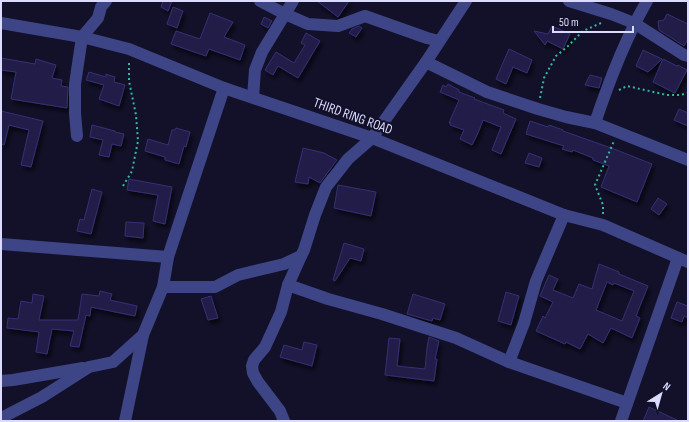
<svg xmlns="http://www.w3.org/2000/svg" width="689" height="422" font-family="'Sofia Sans Condensed',sans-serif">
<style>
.building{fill:#211e49;stroke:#353074;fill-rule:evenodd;filter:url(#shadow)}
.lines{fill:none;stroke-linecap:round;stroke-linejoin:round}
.path{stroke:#34b89f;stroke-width:2;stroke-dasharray:2 3;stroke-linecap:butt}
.minor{stroke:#3e4586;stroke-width:12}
.labels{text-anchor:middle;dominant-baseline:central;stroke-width:4;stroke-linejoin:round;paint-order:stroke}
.street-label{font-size:14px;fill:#dadbfe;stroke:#121129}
</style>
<defs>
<filter id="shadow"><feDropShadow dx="2.5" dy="4" stdDeviation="2" flood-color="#0009"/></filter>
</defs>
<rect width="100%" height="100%" fill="#121129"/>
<g class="building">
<polygon points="163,1 172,1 168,11 161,7"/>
<polygon points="317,1 349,1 338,17"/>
<polygon points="173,7 183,11 177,28 167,24"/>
<polygon points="210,13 233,22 224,37 245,45 240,60 209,49 206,56 171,44 176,31 200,39"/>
<polygon points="667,14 688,24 688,39 684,46 659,30 658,21 664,20"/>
<polygon points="264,17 272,21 268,28 261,24"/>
<polygon points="359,26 362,28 356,37 349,33 352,29"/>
<polygon points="552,26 570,34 563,49 547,41 545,45 534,31 548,34"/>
<polygon points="306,33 320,41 298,78 278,66 273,75 265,70 276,52 294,63 305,45 301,43"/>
<polygon points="509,49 532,60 527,73 513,67 506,84 496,79"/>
<polygon points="643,50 662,59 648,72 636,66"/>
<polygon points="1,58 35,64 36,59 56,65 52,78 62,80 61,86 68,87 67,108 11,99 16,72 1,70"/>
<polygon points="663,59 677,66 678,65 687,70 675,93 653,82"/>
<polygon points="89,72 106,77 106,74 115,77 114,82 125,85 119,106 99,99 104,85 86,80"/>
<polygon points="590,75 602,78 599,88 585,85"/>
<polygon points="448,84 459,90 459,92 475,98 474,99 504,110 503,113 516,119 501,154 492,150 501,127 483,120 478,133 472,145 460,139 464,130 450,125 451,123 449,123 459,100 440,92 443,85 446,87"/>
<polygon points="679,109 688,113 688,126 674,120"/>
<polygon points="1,111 43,121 31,167 21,165 29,130 9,125 4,145 1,144"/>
<polygon points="530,121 548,127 549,125 563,130 563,131 614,149 652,164 637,202 601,187 609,166 593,160 593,158 573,150 572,152 562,149 564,146 526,134"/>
<polygon points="92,125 115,131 115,132 124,134 121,146 112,144 109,157 99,155 103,140 90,137"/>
<polygon points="176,128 190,132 186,147 184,146 179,164 165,160 165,157 145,151 148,139 168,145 172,130 175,130"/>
<polygon points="303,148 324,153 337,160 320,183 309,177 308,184 295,182"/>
<polygon points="529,153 542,158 539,167 525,163"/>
<polygon points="129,179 172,187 165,224 153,221 158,195 127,190"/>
<polygon points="338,185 376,192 371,216 334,208"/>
<polygon points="92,189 102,192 91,234 77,231 80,219 84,220"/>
<polygon points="658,198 667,204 659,215 651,209"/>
<polygon points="126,222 144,223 143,238 125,236"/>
<polygon points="344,243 364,249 361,261 350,258 335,281 333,280"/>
<path d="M599 264 619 272V274L648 286 636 316 640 318 632 338 611 328 603 343 588 334 580 349 566 342 565 344 536 331 543 316 545 318 553 302 540 296 549 275 558 279 553 290 573 298 579 284 592 289ZM607 282 613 285 614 283 634 291 622 321 596 310Z"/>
<polygon points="100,291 112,294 110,300 137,306 135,316 91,307 90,316 86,315 79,347 70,346 74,331 52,329 47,354 36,352 39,332 7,328 8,318 18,319 21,301 32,303 33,294 44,296 39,320 78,320 82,294 99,296"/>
<polygon points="506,292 519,296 511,325 498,321"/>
<polygon points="413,294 445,304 440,320 433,318 432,321 407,314"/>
<polygon points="211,296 218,318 208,320 201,299"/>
<polygon points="677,302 688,306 688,318 684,316 682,322 671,318"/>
<polygon points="429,337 439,341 435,359 437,359 434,381 385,375 389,338 400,339 397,366 425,369 427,348"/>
<polygon points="304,342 317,345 312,366 280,357 284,345 302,350"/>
<polygon points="649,407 679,421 643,421"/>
</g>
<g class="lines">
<g class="path">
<polyline points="619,90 627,86 667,95 680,95 688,93"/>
<polyline points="540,98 544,78 556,56 567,47 583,31 601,23"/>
<polyline points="123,186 132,171 138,141 136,115 129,81 129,61"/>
<polyline points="603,214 603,205 595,185 614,141"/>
</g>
<g class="minor">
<polyline points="260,1 285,14 308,24 338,26 365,16 427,38 439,41"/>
<polyline points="569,1 611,14 634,23 684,55 688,56"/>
<polyline points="1,23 82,37 129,49 224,88 372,138 564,215 603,225 688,262"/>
<polyline points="426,62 487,92 538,109 566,117 595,123 688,160"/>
<polyline points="253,97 255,70 262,52 293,1"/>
<path d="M595 123C609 81 625 39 647 1"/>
<polyline points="77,136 75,113 75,84 82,37 98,18 101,7 106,1"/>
<polyline points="1,244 168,257"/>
<polyline points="288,285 328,299 382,314 456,338 509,362 627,403"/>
<polyline points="163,287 215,287 238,275 284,264 301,256 304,250 315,215 326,187 348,159 372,138 426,62 466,1"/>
<polyline points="509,362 524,323 536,281 564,215"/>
<polyline points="1,381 13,380 83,368"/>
<polyline points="1,421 5,416 42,397 89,367 113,362 143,335"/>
<polyline points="125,421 143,335 163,287 168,257 224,88"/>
<polyline points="284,421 280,411 258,382 253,373 252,366 254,360 265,347 281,312 288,285 301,256"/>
<polyline points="621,421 678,258"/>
</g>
</g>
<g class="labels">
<g class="street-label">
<text transform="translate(353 116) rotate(20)">THIRD RING ROAD</text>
</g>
</g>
<rect width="689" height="422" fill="none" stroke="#dadbfe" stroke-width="4"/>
<g transform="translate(661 394) rotate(37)" stroke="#121129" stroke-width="3" paint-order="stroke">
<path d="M0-3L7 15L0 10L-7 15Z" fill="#dadbfe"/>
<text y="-6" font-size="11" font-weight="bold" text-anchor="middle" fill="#dadbfe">N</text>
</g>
<path d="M553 26v6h80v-6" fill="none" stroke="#dadbfe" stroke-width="2"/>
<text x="559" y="26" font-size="12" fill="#dadbfe" stroke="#121129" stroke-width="3" paint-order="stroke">50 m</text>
</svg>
